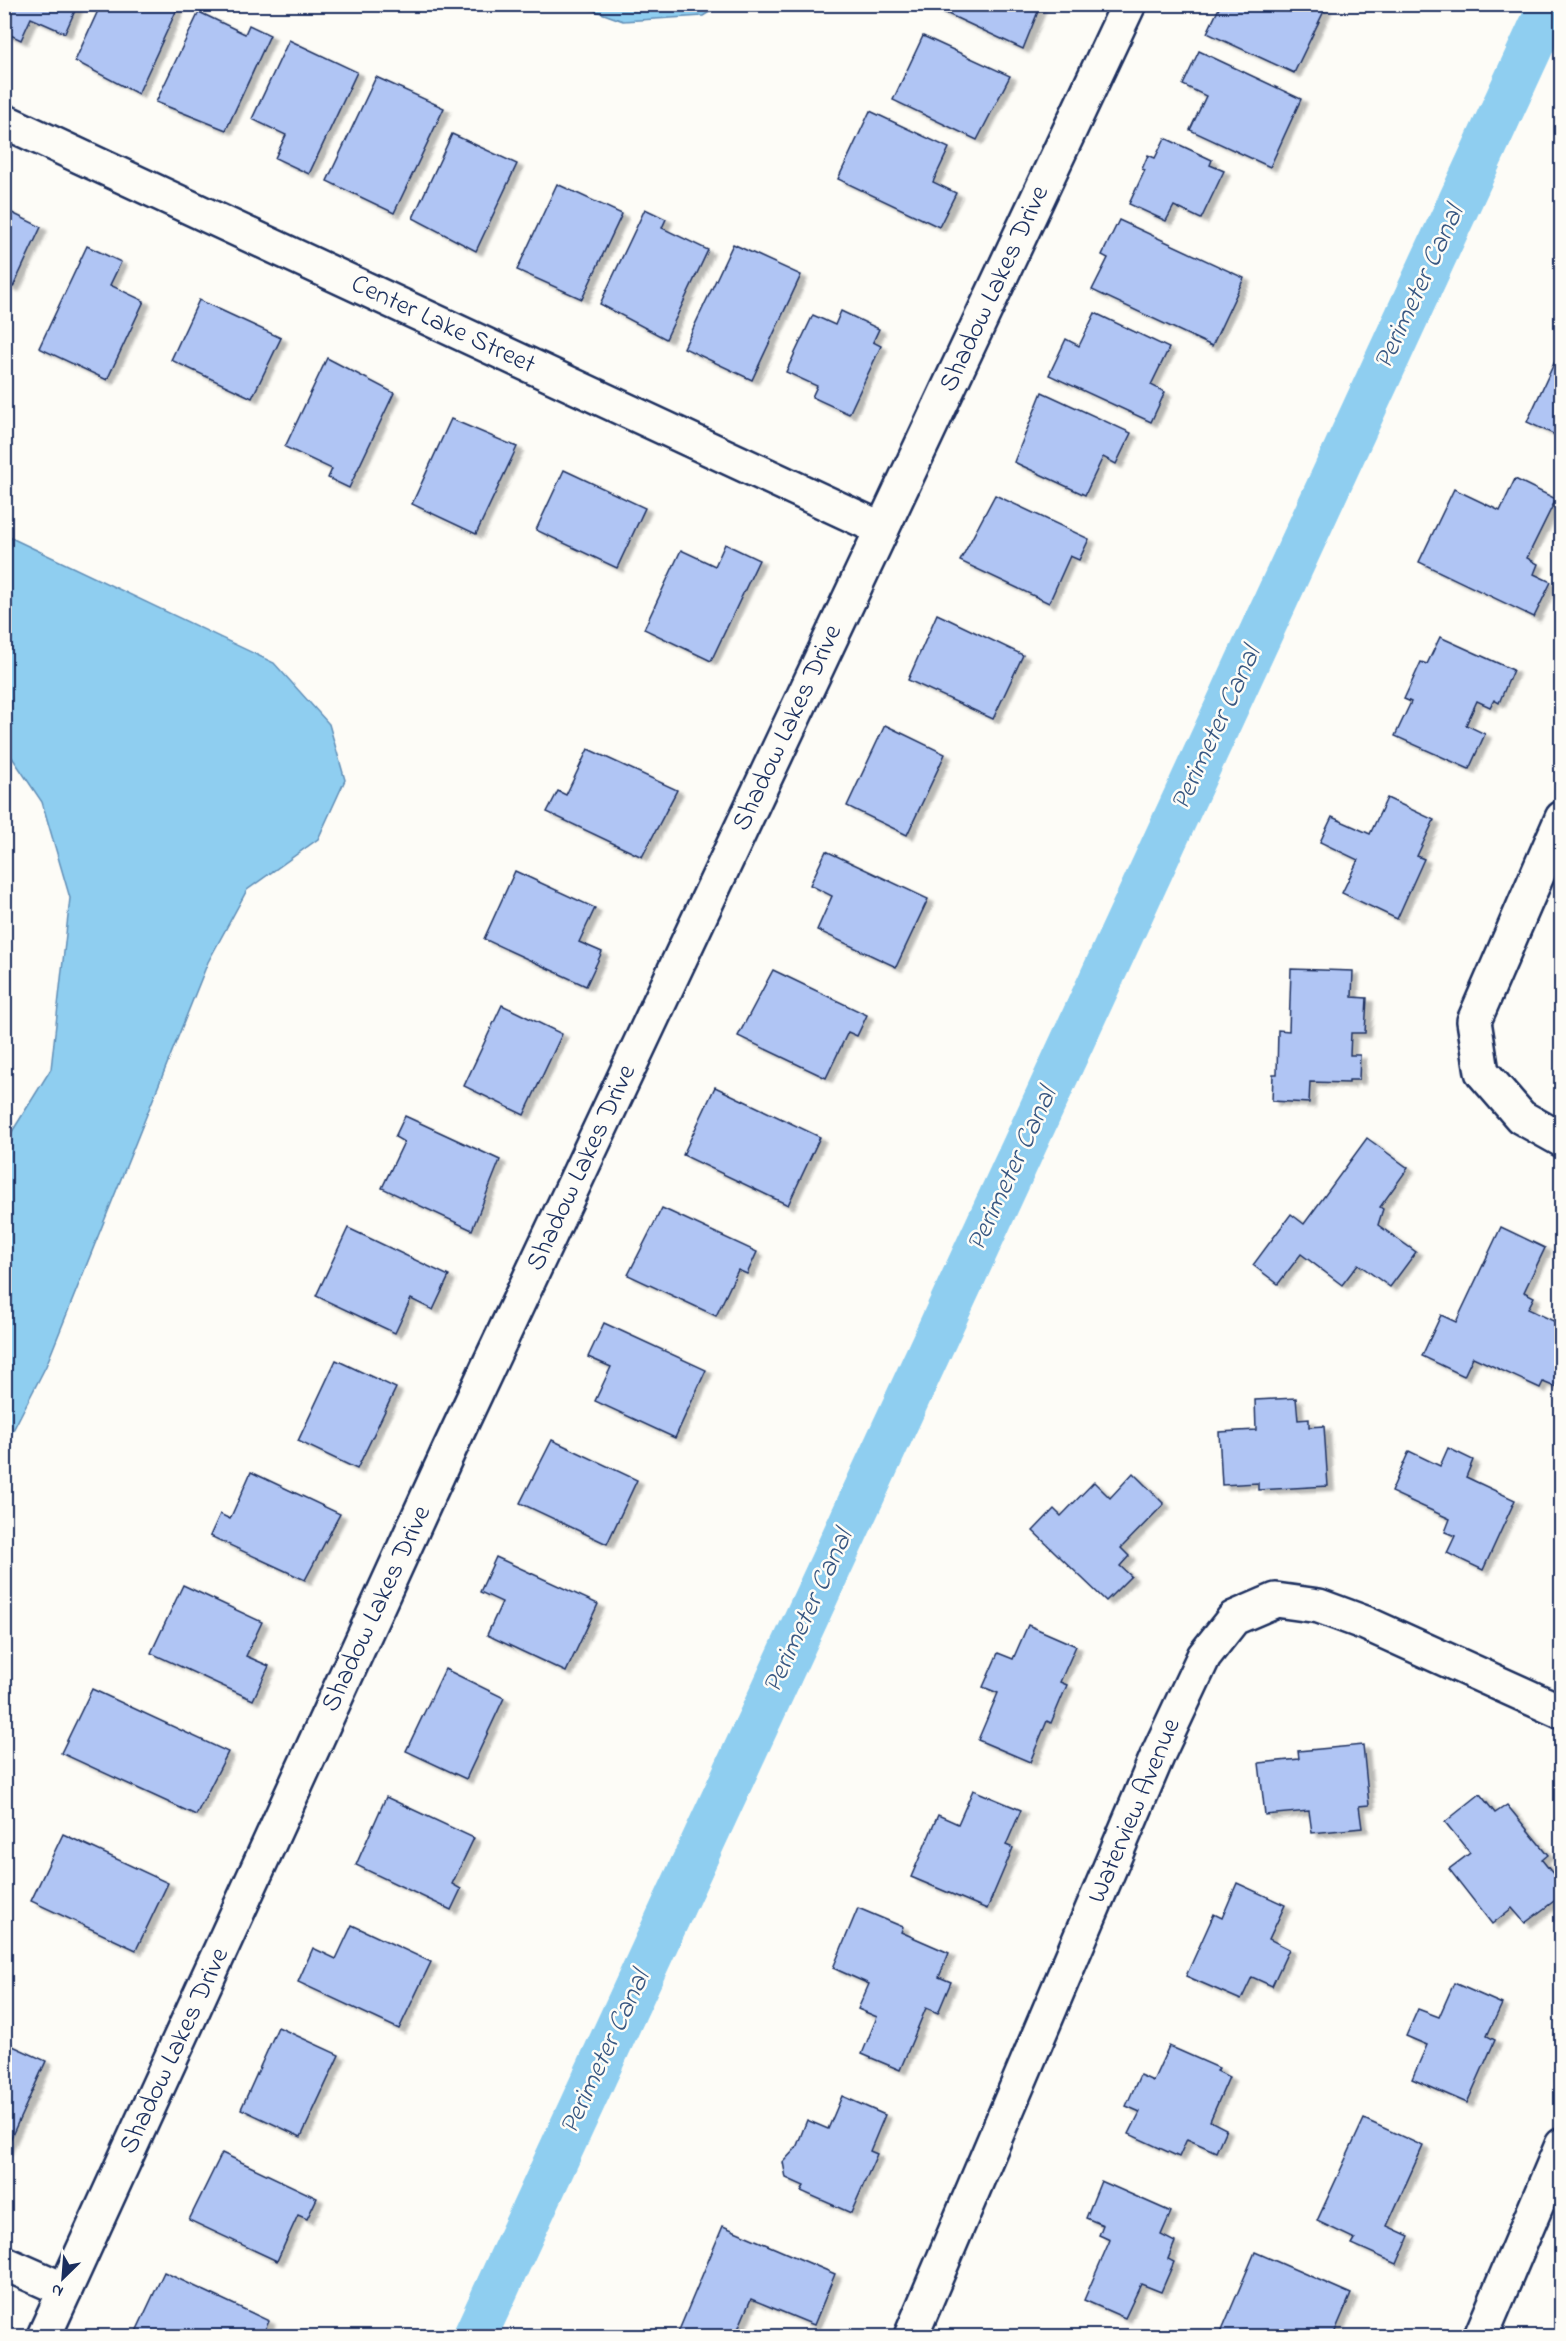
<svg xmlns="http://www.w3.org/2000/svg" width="1566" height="2341" font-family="'Indie Flower',sans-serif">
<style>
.water{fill:#8fcef0;stroke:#618eb6;stroke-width:1.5}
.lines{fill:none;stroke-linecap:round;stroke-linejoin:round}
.canal{stroke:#8fcef0;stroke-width:44}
.building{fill:#b0c5f4;stroke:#1b2f5e;stroke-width:1.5;filter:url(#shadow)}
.minor-casing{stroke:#1b2f5e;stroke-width:38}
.minor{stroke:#fdfcf7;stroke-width:33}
.labels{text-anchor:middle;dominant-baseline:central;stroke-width:5;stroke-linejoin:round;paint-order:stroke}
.street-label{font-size:27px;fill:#1b2f5e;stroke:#fdfcf7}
.water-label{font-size:28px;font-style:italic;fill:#385782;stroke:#fdfcf7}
</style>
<defs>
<filter id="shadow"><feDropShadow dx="6" dy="4" stdDeviation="1.5" flood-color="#0004"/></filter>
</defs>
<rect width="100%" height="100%" fill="#fdfcf7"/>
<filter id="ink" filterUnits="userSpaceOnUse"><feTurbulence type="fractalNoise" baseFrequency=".0167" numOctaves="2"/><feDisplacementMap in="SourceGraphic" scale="12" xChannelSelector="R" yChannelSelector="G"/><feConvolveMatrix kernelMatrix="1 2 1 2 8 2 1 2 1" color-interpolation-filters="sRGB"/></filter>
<g filter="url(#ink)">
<g class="water">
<polygon points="579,5 721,4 721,5 703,16 623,21"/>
<polygon points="5,535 274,663 329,724 345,780 318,839 247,890 208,962 46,1366 5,1446 5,1143 51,1069 70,898 42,802 5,747"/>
</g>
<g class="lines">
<polyline class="canal" points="475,2336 1551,4"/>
</g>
<g class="building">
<polygon points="4,4 78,4 65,33 31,18 21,40 4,32"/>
<polygon points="101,4 173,4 178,7 138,94 75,61"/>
<polygon points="936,4 1041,4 1023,49 935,8"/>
<polygon points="1221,4 1315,4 1325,9 1294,73 1207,33"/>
<polygon points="199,12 245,34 249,25 270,35 226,130 156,102"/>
<polygon points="923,36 1010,76 977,140 893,100"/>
<polygon points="289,40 357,72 309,174 275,158 286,135 252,119"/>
<polygon points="1199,51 1301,99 1270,167 1190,130 1206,96 1183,85"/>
<polygon points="376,77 444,108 394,213 327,181"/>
<polygon points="870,111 949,148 933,182 956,193 939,227 838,179"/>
<polygon points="452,134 517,164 476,251 413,218"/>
<polygon points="1165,138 1212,160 1210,165 1224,171 1201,219 1174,206 1166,221 1129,204 1145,170 1142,169 1148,155 1155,158"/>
<polygon points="557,184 622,214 582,299 517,270"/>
<polygon points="4,209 41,227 13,287 4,283"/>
<polygon points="645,209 666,219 662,228 708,250 666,339 600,304"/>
<polygon points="1119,220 1244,278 1212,346 1092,290 1108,258 1102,255"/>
<polygon points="733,244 801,275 752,380 684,348"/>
<polygon points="87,246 121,262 110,285 144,301 107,380 39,348"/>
<polygon points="199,300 281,338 252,398 171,360"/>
<polygon points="841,311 879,329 873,342 881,346 849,414 812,397 817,386 786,372 813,315 835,325"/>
<polygon points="1095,313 1169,348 1151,385 1165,392 1151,422 1049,375 1066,339 1079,346"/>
<polygon points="1557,357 1562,359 1562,438 1527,422"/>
<polygon points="327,358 394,393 349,488 328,478 332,469 285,447"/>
<polygon points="1042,392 1131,433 1116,464 1103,457 1085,495 1014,462"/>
<polygon points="451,419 517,447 476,534 412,504"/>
<polygon points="564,470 645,508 617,568 536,530"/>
<polygon points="1515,479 1556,499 1527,558 1538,564 1534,574 1551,582 1534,617 1419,562 1454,489 1500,511"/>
<polygon points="995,495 1089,539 1079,560 1070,556 1049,603 960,561"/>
<polygon points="725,544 759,560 711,661 644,629 681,550 715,566"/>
<polygon points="937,614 1023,655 993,719 908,680"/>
<polygon points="1440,637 1513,670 1499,703 1494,700 1490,707 1477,701 1466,725 1485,734 1469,769 1395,736 1411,702 1404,699 1421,662 1427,664"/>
<polygon points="885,725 945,754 907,835 847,806"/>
<polygon points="588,749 677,790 642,857 547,812 558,791 566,795"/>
<polygon points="1387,798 1434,820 1417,856 1424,859 1397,919 1342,893 1358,860 1320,842 1332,817 1370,834"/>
<polygon points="826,851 928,899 896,967 817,930 832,896 810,885"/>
<polygon points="515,871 595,908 579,942 602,952 586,986 484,939"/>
<polygon points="1291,969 1353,971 1352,997 1367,998 1365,1033 1351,1033 1350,1055 1360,1055 1359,1080 1349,1080 1349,1083 1310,1082 1309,1103 1272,1101 1273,1074 1277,1074 1278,1030 1289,1031"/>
<polygon points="773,970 867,1015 857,1036 848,1032 826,1078 738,1036"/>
<polygon points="502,1005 562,1034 524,1115 464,1086"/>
<polygon points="715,1087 820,1137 788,1205 683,1155"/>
<polygon points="405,1116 500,1160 472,1230 382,1188 404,1142 395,1137"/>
<polygon points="1367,1138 1408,1168 1380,1207 1383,1209 1378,1225 1416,1252 1390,1287 1358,1264 1342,1285 1301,1254 1278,1284 1253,1265 1291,1214 1304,1224"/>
<polygon points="662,1208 757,1252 747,1274 738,1270 716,1316 628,1275"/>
<polygon points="1501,1227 1545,1248 1524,1292 1534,1297 1528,1309 1562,1325 1562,1374 1555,1387 1543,1382 1540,1388 1473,1357 1464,1376 1422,1356 1441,1315 1456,1322"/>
<polygon points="348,1228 449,1276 433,1310 411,1299 395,1333 316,1296"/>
<polygon points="604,1323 706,1370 675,1438 595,1401 611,1367 588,1357"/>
<polygon points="336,1360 396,1388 357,1469 298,1441"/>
<polygon points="1296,1398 1298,1420 1309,1419 1309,1427 1324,1426 1328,1486 1258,1490 1258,1483 1222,1485 1219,1432 1256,1430 1255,1400"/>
<polygon points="552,1440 637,1480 607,1544 520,1503"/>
<polygon points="1448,1448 1473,1460 1466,1477 1515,1500 1483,1570 1447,1553 1455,1536 1445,1532 1450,1519 1391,1492 1409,1451 1440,1466"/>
<polygon points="251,1472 340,1514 305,1580 210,1536 220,1514 230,1519"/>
<polygon points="1133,1473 1164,1504 1121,1548 1129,1556 1120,1566 1131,1576 1106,1601 1033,1531 1054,1509 1061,1516 1094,1482 1110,1498"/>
<polygon points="496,1557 598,1604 566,1672 487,1635 502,1602 480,1592"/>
<polygon points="183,1585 262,1622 246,1656 269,1666 253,1700 151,1653"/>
<polygon points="1028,1625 1076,1646 1060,1682 1067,1685 1051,1723 1047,1721 1030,1762 978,1740 998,1693 983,1687 998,1653 1013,1659"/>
<polygon points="445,1669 504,1698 466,1779 406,1751"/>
<polygon points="92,1689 228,1752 196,1815 61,1753"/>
<polygon points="1363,1745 1369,1805 1359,1806 1362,1828 1312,1833 1309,1811 1265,1815 1259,1763 1299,1759 1298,1751"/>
<polygon points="973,1790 1021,1810 1006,1845 1013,1848 987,1909 911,1877 938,1815 958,1824"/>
<polygon points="1480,1794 1495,1813 1507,1805 1548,1855 1542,1860 1562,1885 1562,1895 1525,1923 1512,1908 1492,1924 1449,1869 1470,1853 1445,1822"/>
<polygon points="386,1797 474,1838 452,1884 461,1889 451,1910 356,1865"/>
<polygon points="63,1834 168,1883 136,1950 31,1901"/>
<polygon points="1237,1883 1285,1905 1269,1939 1289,1949 1272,1986 1252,1977 1241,2000 1186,1976 1214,1914 1222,1918"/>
<polygon points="858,1908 903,1927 901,1932 949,1953 939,1977 951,1982 938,2013 926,2008 900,2070 862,2054 877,2017 858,2009 869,1984 833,1968"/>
<polygon points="352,1925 431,1962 399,2029 298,1982 313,1948 336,1959"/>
<polygon points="1454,1983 1502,2004 1487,2036 1495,2040 1467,2103 1412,2079 1427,2045 1406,2036 1418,2009 1439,2017"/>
<polygon points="278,2027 339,2055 301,2137 241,2109"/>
<polygon points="4,2042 46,2061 4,2153"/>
<polygon points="1169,2046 1219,2068 1217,2071 1229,2077 1210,2121 1226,2129 1216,2152 1187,2139 1179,2157 1129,2134 1140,2112 1126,2106 1140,2075 1153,2081"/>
<polygon points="842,2096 885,2115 870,2151 877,2154 851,2213 801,2191 804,2186 786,2178 783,2162 796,2148 807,2120 828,2129"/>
<polygon points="1364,2119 1423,2146 1387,2226 1409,2236 1397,2264 1352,2244 1355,2239 1317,2221"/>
<polygon points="222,2153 317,2198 307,2219 298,2215 277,2261 189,2220"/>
<polygon points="1101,2181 1171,2212 1161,2235 1175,2242 1168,2259 1174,2262 1161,2292 1141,2284 1125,2318 1084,2300 1110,2240 1099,2235 1103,2225 1086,2218"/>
<polygon points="723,2226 835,2274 814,2325 751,2299 735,2336 677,2335"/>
<polygon points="1255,2252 1351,2294 1333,2336 1232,2336 1221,2332"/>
<polygon points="164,2272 269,2321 262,2336 134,2336"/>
</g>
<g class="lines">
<g class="minor-casing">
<g id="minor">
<polyline points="4,121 882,529"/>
<polyline points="1562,818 1474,1021 1482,1072 1521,1117 1562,1140"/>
<polyline points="4,2263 65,2290"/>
<polyline points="44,2336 449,1450 1129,4"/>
<polyline points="911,2336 1159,1752 1204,1656 1234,1618 1276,1600 1319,1606 1365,1623 1562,1712"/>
<polyline points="1481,2336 1562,2145"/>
</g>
</g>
<use href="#minor" class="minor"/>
</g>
</g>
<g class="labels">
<g class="street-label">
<text transform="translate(995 289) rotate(-65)">Shadow Lakes Drive</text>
<text transform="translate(443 325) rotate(25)">Center Lake Street</text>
<text transform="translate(788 728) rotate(-65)">Shadow Lakes Drive</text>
<text transform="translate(582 1168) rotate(-65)">Shadow Lakes Drive</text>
<text transform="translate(377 1609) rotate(-65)">Shadow Lakes Drive</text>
<text transform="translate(1135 1811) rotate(-67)">Waterview Avenue</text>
<text transform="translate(175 2051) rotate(-65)">Shadow Lakes Drive</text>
</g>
<g class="water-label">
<text transform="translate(1420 288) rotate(-65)">Perimeter Canal</text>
<text transform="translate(1217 729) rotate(-65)">Perimeter Canal</text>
<text transform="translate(1013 1170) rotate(-65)">Perimeter Canal</text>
<text transform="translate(809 1612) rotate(-65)">Perimeter Canal</text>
<text transform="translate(606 2053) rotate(-65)">Perimeter Canal</text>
</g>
</g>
<rect width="1566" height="2341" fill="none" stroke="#fdfcf7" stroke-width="24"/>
<rect x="12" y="12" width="1542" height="2317" fill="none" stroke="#1b2f5e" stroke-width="2" filter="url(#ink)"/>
<g transform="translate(63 2278) rotate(205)" stroke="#fdfcf7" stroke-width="4.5" paint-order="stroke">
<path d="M0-4.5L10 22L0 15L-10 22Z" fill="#1b2f5e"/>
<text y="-9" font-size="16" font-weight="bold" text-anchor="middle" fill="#1b2f5e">N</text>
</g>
</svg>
